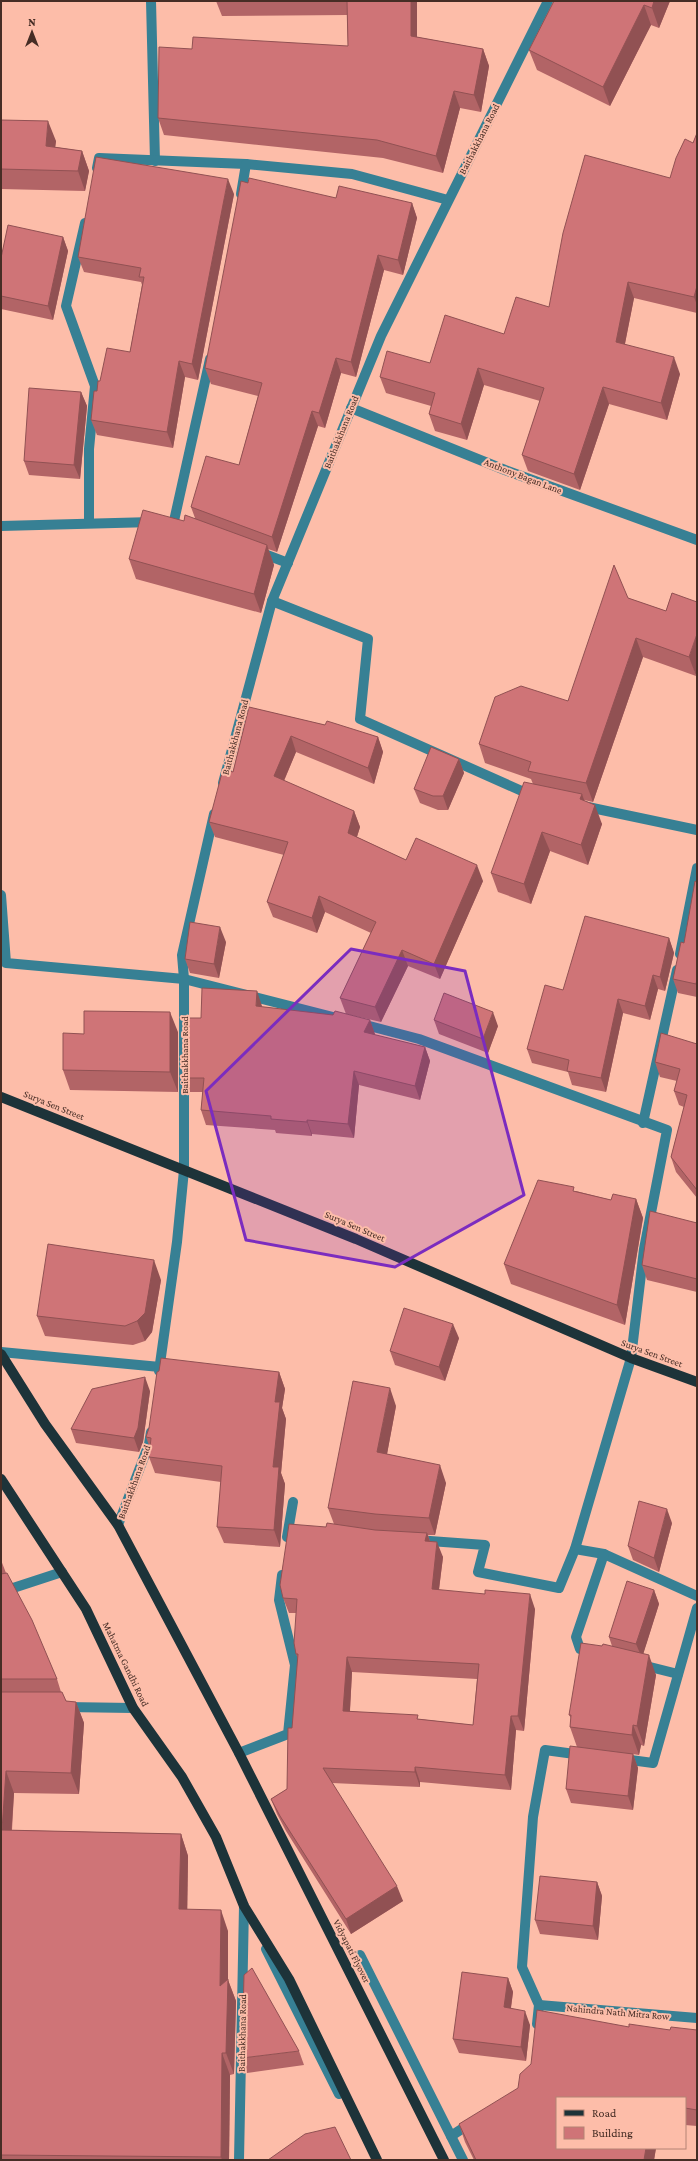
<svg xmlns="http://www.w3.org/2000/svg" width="698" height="2161" font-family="'Crimson Pro',serif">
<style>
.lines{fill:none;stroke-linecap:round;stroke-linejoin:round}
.minor{stroke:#378094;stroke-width:10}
.major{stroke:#1d3339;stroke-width:10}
.wall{fill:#b26466;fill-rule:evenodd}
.shaded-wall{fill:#915153}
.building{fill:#cf7477;stroke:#915153;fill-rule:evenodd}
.marked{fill:#7b2cbf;fill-opacity:0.2;stroke:#7b2cbf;stroke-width:3;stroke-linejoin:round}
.labels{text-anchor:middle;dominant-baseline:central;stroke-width:4;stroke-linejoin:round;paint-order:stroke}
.street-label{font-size:10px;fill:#462d25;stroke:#fdbda9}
</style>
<rect width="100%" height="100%" fill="#fdbda9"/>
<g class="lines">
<g class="minor">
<polyline points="151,1 155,161"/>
<polyline points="97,168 99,158 246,164 352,174 448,200"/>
<polyline points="241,194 246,164"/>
<polyline points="85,223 66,306 95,386 89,449 89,523"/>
<polyline points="351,408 505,470 697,540"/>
<polyline points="174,521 210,359"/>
<polyline points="1,526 153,522"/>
<polyline points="259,552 288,563"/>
<polyline points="272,601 368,639 360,719 533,796"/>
<polyline points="223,783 272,601 381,336 548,1"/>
<polyline points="583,806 697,830"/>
<polyline points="1,895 6,963 184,979 333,1017"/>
<polyline points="680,954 697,868"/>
<polyline points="358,1023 419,1039 667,1130 644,1249 631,1358 575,1549 559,1588 478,1572 485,1545 416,1540"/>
<polyline points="643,1123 677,970"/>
<polyline points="1,1352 160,1367"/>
<polyline points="159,1371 177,1242 184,1170 184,979 182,955 214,814"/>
<polyline points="118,1525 149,1444 151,1432"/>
<polyline points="287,1537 293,1502"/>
<polyline points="575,1549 604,1554 697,1596"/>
<polyline points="1,1592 62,1572"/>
<polyline points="593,1653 580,1649 576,1637 604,1554"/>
<polyline points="642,1665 678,1674"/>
<polyline points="65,1707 133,1708"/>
<polyline points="239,1753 288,1734 295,1665 279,1600 282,1575"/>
<polyline points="623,1759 653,1763 697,1608"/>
<polyline points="266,1949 339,2094"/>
<polyline points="360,1955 463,2160"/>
<polyline points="539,2005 697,2018"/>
<polyline points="537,2024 539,2005 522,1967 533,1817 545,1750 582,1755"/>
<polyline points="451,2136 471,2123"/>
<polyline points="239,2160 244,1906"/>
</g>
<g class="major">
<polyline points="1,1097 356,1239 631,1358 697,1382"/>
<polyline points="1,1354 45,1424 118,1525 239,1753 444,2160"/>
<polyline points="1,1479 86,1609 133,1708 182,1777 216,1837 244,1906 289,1979 377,2160"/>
</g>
</g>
<g class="wall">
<polygon points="216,1 417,1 417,37 483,49 489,66 481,112 460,108 443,173 383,158 164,135 158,118 192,49 348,46 347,15 222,16"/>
<polygon points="554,1 670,1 659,28 651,25 610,106 537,70 529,50"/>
<polygon points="1,120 56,141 55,147 82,151 89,171 85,191 1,189"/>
<polygon points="697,133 697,313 634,298 625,344 680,374 667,420 609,404 580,490 528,471 522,455 540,401 484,385 467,440 435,431 429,414 431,406 386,393 380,377 430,363 504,334 549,307 670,178 693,143"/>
<polygon points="234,194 198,380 185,377 173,448 97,435 91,420 97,391 100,381 130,352 142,285 141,282 84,272 78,257"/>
<polygon points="336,198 412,203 417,218 403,275 384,270 356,377 341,373 325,428 318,426 277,552 268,549 274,565 261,613 136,579 129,559 195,518 191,507 239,465 258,396 211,384 205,368"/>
<polygon points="63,237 68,251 53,320 1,309 1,258"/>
<polygon points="81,392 87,406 80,479 29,475 24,461"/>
<polygon points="672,593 696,676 643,657 593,802 584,800 602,824 588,865 550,851 531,904 498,892 491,873 533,784 531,779 485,763 479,744 568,701 628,598 666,611"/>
<polygon points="249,707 325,725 378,737 383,752 374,784 296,752 284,781 354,811 360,827 357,837 406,860 483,881 440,979 408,966 381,1022 346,1014 340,998 371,933 325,912 317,933 273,917 267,902 284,855 215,837 209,822 233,772"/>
<polygon points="459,759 464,773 448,810 438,810 420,803 414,789"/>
<polygon points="697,882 697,997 678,993 673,979 684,943"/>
<polygon points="669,938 674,953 665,991 658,989 650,1020 623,1013 606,1092 572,1085 568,1072 532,1063 527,1049 563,990"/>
<polygon points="226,942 219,978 190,973 185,959"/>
<polygon points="262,1006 262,1007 370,1020 375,1035 425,1047 430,1061 420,1100 359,1085 354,1138 312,1134 312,1136 276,1133 275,1130 206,1125 201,1110 203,1092 190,1092 185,1078 201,1018"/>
<polygon points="434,1020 498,1026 488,1053 439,1034"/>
<polygon points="178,1032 178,1092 70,1090 63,1070 84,1034"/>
<polygon points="697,1044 697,1198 676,1172 671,1157 684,1107 679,1105 674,1091 677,1081 660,1077 655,1062"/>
<polygon points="576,1191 611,1200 636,1199 643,1218 625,1325 511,1284 504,1264"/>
<polygon points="697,1223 697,1292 647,1280 642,1265"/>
<polygon points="161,1280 152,1332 145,1341 133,1345 45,1336 37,1316"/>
<polygon points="459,1338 445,1381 395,1365 390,1351"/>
<polygon points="279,1372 285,1389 282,1408 286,1419 281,1473 285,1484 280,1547 224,1543 217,1527 221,1482 155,1473 149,1457 150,1448 146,1437 149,1428"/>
<polygon points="150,1391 143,1442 139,1452 76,1443 71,1429"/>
<path d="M396 1406 387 1454 446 1483 435 1535H428L430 1541 443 1557 439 1590 535 1609 524 1731 516 1730 511 1790 420 1782V1787L332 1783 403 1901 351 1934 286 1831 277 1814 271 1799 287 1789 298 1659 296 1654V1613H289L283 1598 326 1527 334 1524 328 1508ZM352 1672 477 1679 473 1725 419 1719 350 1711Z"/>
<polygon points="672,1523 659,1572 633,1560 628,1546"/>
<polygon points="1,1560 6,1573 57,1679 61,1692 66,1701 76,1702 84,1723 79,1794 14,1793 12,1830 181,1834 188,1856 187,1910 228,1931 228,1980 236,2001 234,2074 230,2075 229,2160 1,2160"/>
<polygon points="654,1590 659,1604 643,1654 656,1675 644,1746 641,1745 639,1755 633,1754 638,1768 633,1810 571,1803 566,1789 577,1747 570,1727 571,1718 569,1715 602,1646 612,1646 609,1637"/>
<polygon points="597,1882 602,1896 598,1940 540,1934 535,1920"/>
<polygon points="508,1978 513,1992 511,2008 530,2025 526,2061 459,2053 453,2039"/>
<polygon points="629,2027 670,2030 697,2030 697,2126 685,2125 685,2098 557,2098 557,2148 656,2148 654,2160 474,2160 465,2142 459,2124"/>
<polygon points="299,2051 304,2065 247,2073 242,2058"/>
</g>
<g class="shaded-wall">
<polygon points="411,1 417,1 417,53 411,36"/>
<polygon points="654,1 670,1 659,28 652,8"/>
<polygon points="644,5 651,25 610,106 603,87"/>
<polygon points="483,49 489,66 481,112 474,95"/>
<polygon points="454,91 460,108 443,173 436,156"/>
<polygon points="48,121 56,141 53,165 46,146"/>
<polygon points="82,151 89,171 85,191 78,171"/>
<polygon points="228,179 234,194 198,380 192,364"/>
<polygon points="412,203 417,218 403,275 398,260"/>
<polygon points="63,237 68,251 53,320 48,306"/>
<polygon points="378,255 384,270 356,377 351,362"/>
<polygon points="628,282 634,298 622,358 616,342"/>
<polygon points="697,286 697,305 694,297"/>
<polygon points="674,357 680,374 667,420 661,403"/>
<polygon points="336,358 341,373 325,428 319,413"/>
<polygon points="179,361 185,377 173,448 167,432"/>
<polygon points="478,368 484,385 467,440 461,424"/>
<polygon points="603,387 609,404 580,490 574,474"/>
<polygon points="81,392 87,406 80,479 74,465"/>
<polygon points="312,411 318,426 277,552 272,537"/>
<polygon points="267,545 274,565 261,613 254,594"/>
<polygon points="697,634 697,672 696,676 689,657"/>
<polygon points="636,638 643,657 593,802 586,783"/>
<polygon points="291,736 296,752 279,792 274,776"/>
<polygon points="378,737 383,752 374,784 368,768"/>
<polygon points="459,759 464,773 448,810 443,796"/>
<polygon points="582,794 589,814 580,799"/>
<polygon points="595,805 602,824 588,865 581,845"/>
<polygon points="354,811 360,827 353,849 348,833"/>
<polygon points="542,832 550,851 531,904 524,884"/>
<polygon points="477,865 483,881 440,979 434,964"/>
<polygon points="319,896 325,912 317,933 312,918"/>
<polygon points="220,927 226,942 219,978 214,964"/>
<polygon points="669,938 674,953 665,991 660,977"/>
<polygon points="402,950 408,966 381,1022 375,1007"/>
<polygon points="653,975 658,989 650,1020 645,1006"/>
<polygon points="257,991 262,1006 261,1020 256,1006"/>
<polygon points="618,999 623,1013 606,1092 601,1078"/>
<polygon points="170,1012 178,1032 178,1092 170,1072"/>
<polygon points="493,1012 498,1026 488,1053 483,1039"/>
<polygon points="370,1020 375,1034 369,1046 364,1032"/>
<polygon points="425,1047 430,1061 420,1100 415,1086"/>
<polygon points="354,1071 359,1085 354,1138 348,1124"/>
<polygon points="307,1120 312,1134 312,1136 307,1122"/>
<polygon points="636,1199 643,1218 625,1325 617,1305"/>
<polygon points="154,1260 161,1280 152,1332 145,1341 137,1321"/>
<polygon points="453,1324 459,1338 445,1381 439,1367"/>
<polygon points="279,1372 285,1389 282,1408 286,1419 281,1473 285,1484 280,1547 274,1530 273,1467 275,1402"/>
<polygon points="145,1377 150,1391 143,1442 139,1452 134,1438"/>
<polygon points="390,1388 396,1406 384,1470 377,1452"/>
<polygon points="440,1465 446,1483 435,1535 429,1518"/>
<polygon points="667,1509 672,1523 659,1572 654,1558"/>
<polygon points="427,1533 432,1548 425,1541"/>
<polygon points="437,1542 443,1557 437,1604 432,1589"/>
<polygon points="654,1590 659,1604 642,1658 636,1644"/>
<polygon points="530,1594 535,1609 524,1731 518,1716"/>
<polygon points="649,1655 656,1675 644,1746 637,1726"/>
<polygon points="347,1657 352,1672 349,1726 343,1711"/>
<polygon points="76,1702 84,1723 79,1794 71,1773"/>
<polygon points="511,1716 516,1730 511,1790 505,1775"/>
<polygon points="633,1725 641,1745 639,1755 632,1735"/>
<polygon points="633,1754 638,1768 633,1810 628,1796"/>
<polygon points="415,1767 420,1782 420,1787 415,1772"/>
<polygon points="6,1771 14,1793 10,1852 2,1830"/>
<polygon points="181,1834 188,1856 187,1931 179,1909"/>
<polygon points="597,1882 602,1896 598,1940 593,1926"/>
<polygon points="397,1886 403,1901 351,1934 346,1919"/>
<polygon points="221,1910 228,1931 228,1980 236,2001 234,2074 226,2053 220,1986"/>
<polygon points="508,1978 513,1992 509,2021 504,2007"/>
<polygon points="525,2011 530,2025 526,2061 521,2047"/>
<polygon points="222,2053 230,2075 229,2160 222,2160 221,2157"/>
<polygon points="646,2148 656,2148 654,2160 644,2160"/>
</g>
<g class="building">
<polygon points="347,1 411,1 411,36 483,49 474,95 454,91 436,156 377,140 158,118 159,47 192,49 193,37 348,46"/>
<polygon points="554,1 654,1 652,8 644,5 603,87 529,50"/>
<polygon points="1,120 48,121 46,146 82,151 78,171 1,169"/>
<polygon points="697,133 697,286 694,297 628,282 616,342 674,357 661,403 603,387 574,474 522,455 544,388 478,368 461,424 429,414 435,393 380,377 387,351 430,363 445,315 504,334 516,297 549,307 563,233 585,155 670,178 676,158 685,139 693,143"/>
<polygon points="96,157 228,179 192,364 179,361 167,432 91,420 94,391 97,391 98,381 100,381 107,348 130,352 144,277 139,277 141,268 78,257"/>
<polygon points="249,178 336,198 339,186 412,203 398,260 378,255 351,362 336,358 319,413 312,411 272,537 191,507 206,456 239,465 262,383 205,368 241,181 248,183"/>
<polygon points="8,225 63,237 48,306 1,296 1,258"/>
<polygon points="29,388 81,392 74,465 24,461"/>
<polygon points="143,510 184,521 185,515 267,545 254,594 129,559"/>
<polygon points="614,565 628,598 666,611 672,593 697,602 697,634 689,657 636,638 586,783 528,771 531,762 479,744 495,697 521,686 568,701"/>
<polygon points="249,707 325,725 327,721 378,737 368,768 291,736 274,776 354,811 348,833 406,860 416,838 477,865 434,964 402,950 375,1007 340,998 376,922 319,896 312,918 267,902 288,842 209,822 223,769 233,772"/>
<polygon points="431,747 459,759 443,796 433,796 414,789"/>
<polygon points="524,782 582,794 580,799 595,805 581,845 542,832 524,884 491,873"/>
<polygon points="695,881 697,882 697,979 696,984 673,979 681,942 684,943"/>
<polygon points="585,916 669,938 660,977 653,975 645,1006 618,999 601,1078 567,1071 569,1060 527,1049 545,985 563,990"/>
<polygon points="190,922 220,927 214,964 185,959"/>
<polygon points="202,988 257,991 256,1006 333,1015 335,1011 370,1020 364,1032 425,1047 415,1086 354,1071 348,1124 307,1120 307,1122 271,1119 271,1116 201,1110 204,1078 185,1078 185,1018 201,1018"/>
<polygon points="444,993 493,1012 483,1039 434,1020"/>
<polygon points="84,1011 170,1012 170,1072 63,1070 63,1033 84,1034"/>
<polygon points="661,1033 697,1044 697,1190 671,1157 687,1095 674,1091 680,1069 655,1062"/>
<polygon points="538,1180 574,1187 573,1191 611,1200 613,1194 636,1199 617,1305 504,1264"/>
<polygon points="650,1211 697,1223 697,1279 642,1265"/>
<polygon points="48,1244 154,1260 145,1313 137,1321 125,1326 37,1316"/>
<polygon points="404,1308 453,1324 439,1367 390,1351"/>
<polygon points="161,1358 279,1372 275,1402 280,1402 273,1467 279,1467 274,1530 217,1527 222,1466 149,1457 151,1438 146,1437 149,1428 157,1372 159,1371"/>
<polygon points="145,1377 138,1428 134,1438 71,1429 92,1389"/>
<polygon points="353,1381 390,1388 377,1452 440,1465 429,1518 375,1514 328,1508"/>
<polygon points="639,1501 667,1509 654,1558 628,1546"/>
<path d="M327 1523 375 1530 427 1533 425 1541 437 1542 432 1589 485 1594V1590L530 1594 518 1716H511L505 1775 415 1767V1772L323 1768 397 1886 346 1919 280 1816 271 1799 287 1789 288 1728H292L298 1654H296L294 1643 297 1599 283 1598 280 1585 289 1524 326 1527ZM347 1657 479 1664 473 1725 417 1719 418 1715 343 1711Z"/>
<polygon points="7,1573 32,1620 57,1679 1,1679 1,1574"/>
<polygon points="627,1581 654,1590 636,1644 609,1637"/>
<polygon points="581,1643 602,1646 603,1644 649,1655 637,1726 633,1725 632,1735 570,1727 571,1715 569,1715"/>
<polygon points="1,1692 62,1692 66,1701 76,1702 71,1773 6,1771 2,1830 181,1834 179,1909 221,1910 220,1986 228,1979 226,2053 222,2053 221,2157 1,2155"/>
<polygon points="570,1746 633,1754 628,1796 566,1789"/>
<polygon points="540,1876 597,1882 593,1926 535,1920"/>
<polygon points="252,1968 299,2051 242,2058 244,1975"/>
<polygon points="462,1972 508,1978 504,2007 525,2011 521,2047 453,2039"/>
<polygon points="537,2010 629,2027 629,2024 670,2030 671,2027 697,2030 697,2110 685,2108 685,2098 557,2098 557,2148 646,2148 644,2160 476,2160 459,2124 518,2088 520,2074 531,2064"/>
<polygon points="335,2127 351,2160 268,2160 305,2134"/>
</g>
<path class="marked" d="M351 949 465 971 524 1195 395 1267 246 1240 206 1091Z"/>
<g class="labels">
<g class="street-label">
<text transform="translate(479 139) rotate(-63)">Baithakkhana Road</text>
<text transform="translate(341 432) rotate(-68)">Baithakkhana Road</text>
<text transform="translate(523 476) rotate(21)">Anthony Bagan Lane</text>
<text transform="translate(235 737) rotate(-75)">Baithakkhana Road</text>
<text transform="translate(184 1055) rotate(-90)">Baithakkhana Road</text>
<text transform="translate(54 1105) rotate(22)">Surya Sen Street</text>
<text transform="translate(355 1226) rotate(23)">Surya Sen Street</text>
<text transform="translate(652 1353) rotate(20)">Surya Sen Street</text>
<text transform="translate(134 1482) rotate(-70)">Baithakkhana Road</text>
<text transform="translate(126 1664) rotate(64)">Mahatma Gandhi Road</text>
<text transform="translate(352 1951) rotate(63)">Vidyapati Flyover</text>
<text transform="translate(618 2012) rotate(5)">Nahindra Nath Mitra Row</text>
<text transform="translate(242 2033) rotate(-89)">Baithakkhana Road</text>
</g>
</g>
<rect width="698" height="2161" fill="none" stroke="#462d25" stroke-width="4"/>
<rect x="556" y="2097" width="130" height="52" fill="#fdbda9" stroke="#b48374"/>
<rect x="564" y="2110" width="20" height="6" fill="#1d3339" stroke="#b48374"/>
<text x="592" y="2117" font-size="12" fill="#462d25">Road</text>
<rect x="564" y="2127" width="20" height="12" fill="#cf7477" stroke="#b48374"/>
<text x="592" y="2137" font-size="12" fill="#462d25">Building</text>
<g transform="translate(32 32)" stroke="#fdbda9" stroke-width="3" paint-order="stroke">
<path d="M0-3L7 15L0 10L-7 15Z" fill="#462d25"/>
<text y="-6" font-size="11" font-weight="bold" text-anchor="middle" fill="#462d25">N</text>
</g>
</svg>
